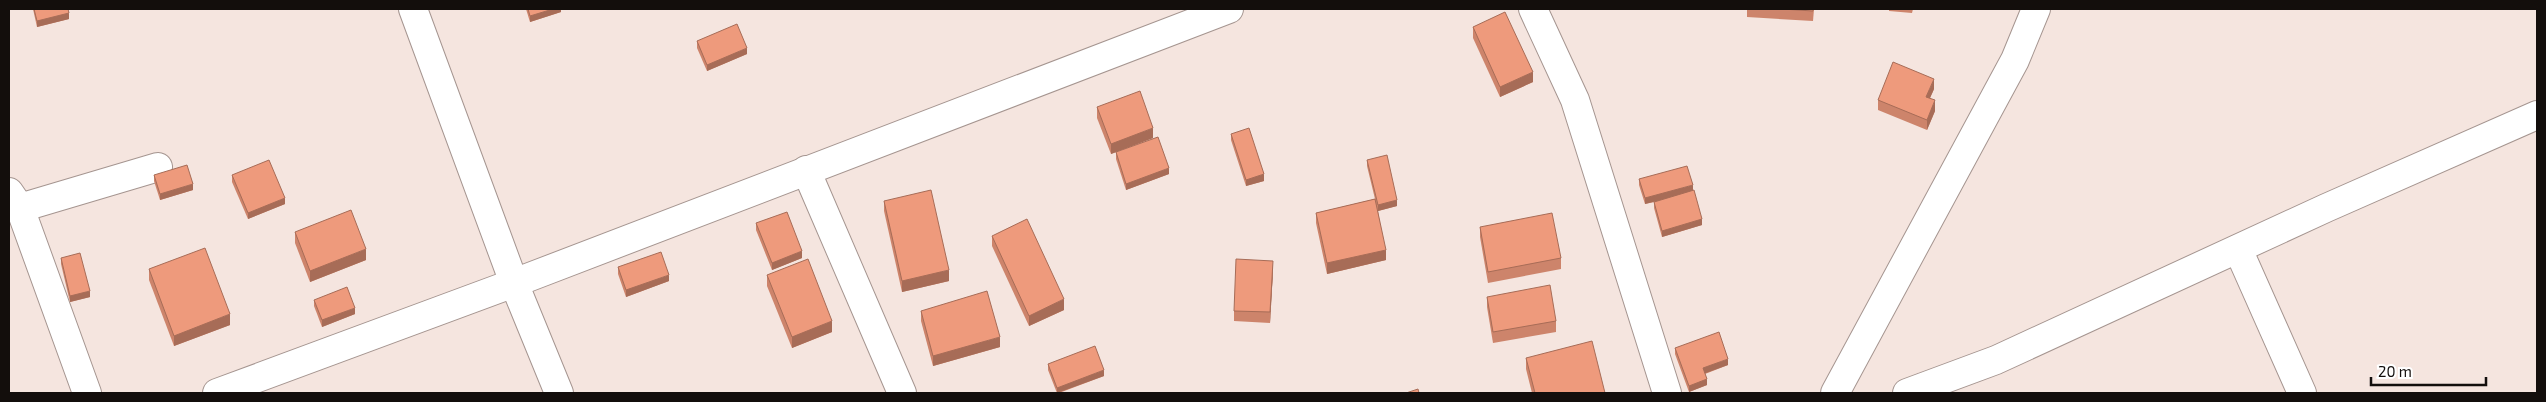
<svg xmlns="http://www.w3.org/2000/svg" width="2546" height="402" font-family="'Exo 2',sans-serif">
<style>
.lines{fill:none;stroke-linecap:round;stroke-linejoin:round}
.minor-casing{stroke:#a59590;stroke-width:30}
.minor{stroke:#fff;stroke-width:28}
.wall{fill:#cd846b}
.shaded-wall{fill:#a76c57}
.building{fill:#ee9a7c;stroke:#a76c57}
</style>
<rect width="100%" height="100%" fill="#f5e5df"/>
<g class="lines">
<g class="minor-casing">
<g id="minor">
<polyline points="413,9 514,283 559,393"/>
<polyline points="1533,9 1575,100 1667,393"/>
<polyline points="806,170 902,393"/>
<polyline points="9,192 20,208 87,393"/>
<polyline points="20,208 158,167"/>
<polyline points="2238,249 2302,393"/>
<polyline points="217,393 514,283 1229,9"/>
<polyline points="1835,393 2015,60 2036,9"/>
<polyline points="1907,393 1996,360 2326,208 2537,115"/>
</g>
</g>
<use href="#minor" class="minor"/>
</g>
<g class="wall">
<polygon points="33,9 68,9 69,19 37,27"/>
<polygon points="526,9 561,9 561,12 530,22"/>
<polygon points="1747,9 1814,9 1813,21 1747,17"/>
<polygon points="1889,9 1913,9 1912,13 1889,11"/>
<polygon points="1473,27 1533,82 1500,97 1473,38"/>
<polygon points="697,41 747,54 707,71 697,48"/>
<polygon points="1934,89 1930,98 1935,111 1927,130 1878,110 1878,100"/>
<polygon points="1097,107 1153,138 1111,154 1097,118"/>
<polygon points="1231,134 1264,181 1246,186 1231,140"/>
<polygon points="1116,152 1169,174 1126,190 1116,159"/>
<polygon points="1367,160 1397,206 1378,211 1386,260 1327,274 1316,223 1316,213 1375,199 1367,166"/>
<polygon points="154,175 193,190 160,200 154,181"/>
<polygon points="232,175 285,204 248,219 232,182"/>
<polygon points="1639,179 1693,190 1702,225 1662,237 1654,208 1654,202 1645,204 1639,185"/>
<polygon points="884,201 949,281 902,292 884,211"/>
<polygon points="756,223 802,258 772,270 756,230"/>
<polygon points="1480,227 1561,258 1561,269 1488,283 1480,237"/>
<polygon points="295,232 366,260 310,282 295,243"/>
<polygon points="992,236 1064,310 1029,326 992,246"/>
<polygon points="61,258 90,297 70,302 61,264"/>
<polygon points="618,267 669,281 626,297 618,274"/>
<polygon points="149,269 230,325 174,346 149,280"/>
<polygon points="1273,271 1270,323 1234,321 1234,311"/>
<polygon points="767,275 832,332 792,348 767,286"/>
<polygon points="1487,297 1556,321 1556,332 1493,343 1487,307"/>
<polygon points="314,300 355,314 322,327 314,306"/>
<polygon points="921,311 1000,347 933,366 921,321"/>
<polygon points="1675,348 1728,365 1705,374 1707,385 1689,392 1675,354"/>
<polygon points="1526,358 1605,393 1532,393 1526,369"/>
<polygon points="1048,364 1104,376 1059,393 1057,393 1048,370"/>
</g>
<g class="shaded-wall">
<polygon points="553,9 561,9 561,12 530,22 530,16"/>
<polygon points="69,13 69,19 37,27 37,21"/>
<polygon points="747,48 747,54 707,71 707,65"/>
<polygon points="1533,72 1533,82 1500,97 1500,87"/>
<polygon points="1934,79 1934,89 1926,107 1926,97"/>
<polygon points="1935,100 1935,111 1927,130 1927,120"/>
<polygon points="1153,128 1153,138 1111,154 1111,144"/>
<polygon points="1169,168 1169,174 1126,190 1126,184"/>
<polygon points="1264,174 1264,181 1246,186 1246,180"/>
<polygon points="193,184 193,190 160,200 160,194"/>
<polygon points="1693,185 1693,192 1645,204 1645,198"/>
<polygon points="285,198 285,204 248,219 248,213"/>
<polygon points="1397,200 1397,206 1378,211 1378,205"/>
<polygon points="1702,219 1702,225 1662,237 1662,231"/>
<polygon points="366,249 366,260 310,282 310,271"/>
<polygon points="1386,250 1386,260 1327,274 1327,263"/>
<polygon points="802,251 802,258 772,270 772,263"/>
<polygon points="1273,261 1273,271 1270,323 1270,312"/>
<polygon points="949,270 949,281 902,292 902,281"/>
<polygon points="669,275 669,281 626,297 626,290"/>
<polygon points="90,291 90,297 70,302 70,296"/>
<polygon points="1064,299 1064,310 1029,326 1029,316"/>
<polygon points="355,308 355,314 322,327 322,320"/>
<polygon points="230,314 230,325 174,346 174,336"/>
<polygon points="832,321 832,332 792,348 792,337"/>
<polygon points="1000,337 1000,347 933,366 933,356"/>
<polygon points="1728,359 1728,365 1703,374 1703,368"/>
<polygon points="1104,370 1104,376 1057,393 1057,388"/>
<polygon points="1707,379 1707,385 1689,392 1689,386"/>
</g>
<g class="building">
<polygon points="34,9 68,9 69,13 37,21"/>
<polygon points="528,9 553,9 530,16"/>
<polygon points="1782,9 1813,9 1813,11"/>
<polygon points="1505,12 1533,72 1500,87 1473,27"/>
<polygon points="737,24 747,48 707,65 697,41"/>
<polygon points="1893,62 1934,79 1926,97 1935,100 1927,120 1878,100"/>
<polygon points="1140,91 1153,128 1111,144 1097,107"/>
<polygon points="1249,128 1264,174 1246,180 1231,134"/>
<polygon points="1158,137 1169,168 1126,184 1116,152"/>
<polygon points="1387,155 1397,200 1378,205 1367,160"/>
<polygon points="269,160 285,198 248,213 232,175"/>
<polygon points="187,165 193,184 160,194 154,175"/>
<polygon points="1687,166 1693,185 1645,198 1639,179"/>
<polygon points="931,190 949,270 902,281 884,201"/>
<polygon points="1694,190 1702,219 1662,231 1654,202"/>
<polygon points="1375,199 1386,250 1327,263 1316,213"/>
<polygon points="351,210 366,249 310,271 295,232"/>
<polygon points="787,212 802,251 772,263 756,223"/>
<polygon points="1552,213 1561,258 1488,272 1480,227"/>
<polygon points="1027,219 1064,299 1029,316 992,236"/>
<polygon points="205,248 230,314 174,336 149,269"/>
<polygon points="661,252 669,275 626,290 618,267"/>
<polygon points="80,253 90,291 70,296 61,258"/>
<polygon points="808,259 832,321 792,337 767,275"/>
<polygon points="1236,259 1273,261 1270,312 1234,311"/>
<polygon points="1550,285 1556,321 1493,332 1487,297"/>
<polygon points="347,287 355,308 322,320 314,300"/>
<polygon points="987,291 1000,337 933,356 921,311"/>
<polygon points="1719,332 1728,359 1703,368 1707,379 1689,386 1675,348"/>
<polygon points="1592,341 1605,393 1535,393 1526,358"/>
<polygon points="1095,346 1104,370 1057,388 1048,364"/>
<polygon points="1418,389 1419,393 1406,393"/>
</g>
<rect width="2546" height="402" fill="none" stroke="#130e0c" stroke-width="20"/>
<path d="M2371 377v8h115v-8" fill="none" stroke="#130e0c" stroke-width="2.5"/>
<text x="2378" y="377" font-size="15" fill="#130e0c" stroke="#ffffff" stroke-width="4" paint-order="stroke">20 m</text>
</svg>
